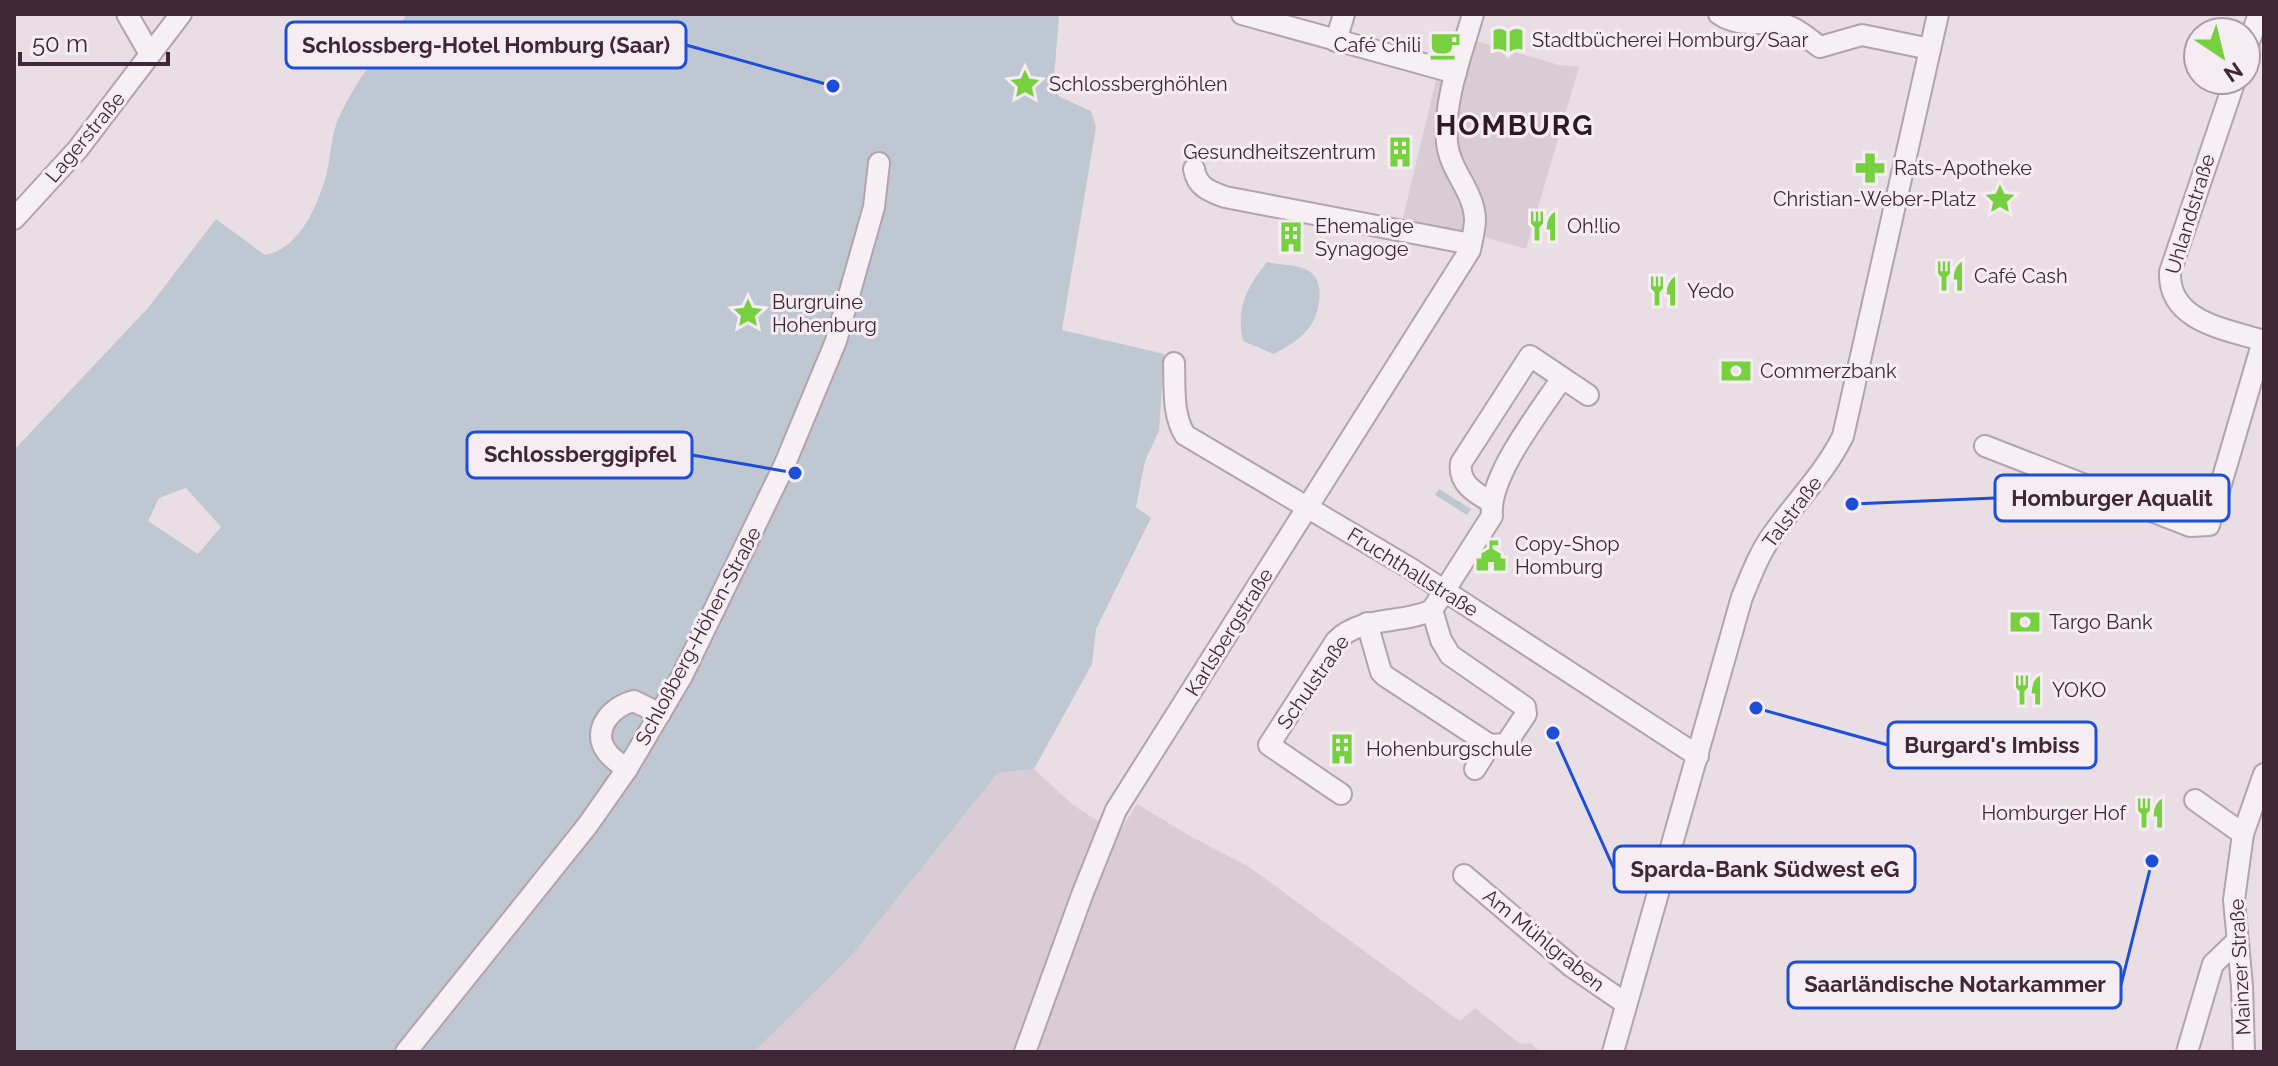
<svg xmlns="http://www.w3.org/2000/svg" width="2278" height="1066" font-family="Raleway,sans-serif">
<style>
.built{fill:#daccd4}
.green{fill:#bfc8d2;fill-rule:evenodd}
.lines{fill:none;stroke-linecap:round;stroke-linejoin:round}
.street-casing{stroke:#b2a3ac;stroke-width:24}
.street{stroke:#f6f0f4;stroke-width:20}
.labels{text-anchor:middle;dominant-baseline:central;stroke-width:6;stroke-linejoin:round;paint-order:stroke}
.poi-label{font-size:20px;fill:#3f2735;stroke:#f5edf2;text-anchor:start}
.street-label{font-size:20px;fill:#3f2735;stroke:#f5edf2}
.district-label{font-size:28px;font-weight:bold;letter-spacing:2px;fill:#2f1926;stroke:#f5edf2}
.leader{fill:none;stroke:#1d4ed8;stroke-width:3}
.callout-dot{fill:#1d4ed8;stroke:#f5edf2;stroke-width:3}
.callout{fill:#f5edf2;stroke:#1d4ed8;stroke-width:3}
.callout-label{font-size:22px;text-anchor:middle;font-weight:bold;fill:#3f2735}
</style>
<rect width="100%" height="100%" fill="#e8dee4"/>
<g class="built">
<polygon points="1466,38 1559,65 1579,67 1526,249 1474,234 1400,230 1439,68 1456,72"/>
<polygon points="1034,769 1073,805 1118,834 1137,804 1190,836 1249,867 1460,1021 1475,1008 1520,1044 1531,1043 1540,1052 754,1052 850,957 998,773"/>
</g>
<g class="green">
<path d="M407 14H1063L1059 16 1053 89 1060 97 1091 111 1096 127 1062 330 1164 354 1159 431 1145 461 1136 507 1151 518 1096 629 1092 664 1034 769 998 773 850 957 754 1052H14V450L148 308 216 219 265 255C297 249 314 213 324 183 331 162 330 137 339 117 356 80 383 47 407 14ZM186 488 221 527 198 554 148 521 159 498Z"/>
<path d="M1267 262C1279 265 1299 264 1309 271 1327 282 1319 315 1309 328 1299 340 1287 347 1274 354L1243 341C1236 309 1246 288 1267 262Z"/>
<polygon points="1439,489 1471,509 1467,515 1435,495"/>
</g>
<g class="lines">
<g class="street-casing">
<g id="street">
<polyline points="127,14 150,54"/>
<polyline points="1242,14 1456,73"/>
<path d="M1719 14C1743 30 1762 18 1788 26 1800 30 1810 40 1820 47L1862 35 1930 49"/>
<polyline points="1336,41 1344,14"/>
<polyline points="2246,50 2259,14"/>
<path d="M2235 80 2170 272C2168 322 2226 329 2264 341"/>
<path d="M1194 169C1197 187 1209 191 1225 197L1471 244"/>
<polyline points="14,219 78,149 181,14"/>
<path d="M1174 363C1175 387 1172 414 1185 435L1408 567 1698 756"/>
<polyline points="1985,446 2190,526 2209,525 2263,341"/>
<path d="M1491 502C1475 493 1458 483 1461 463L1530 356 1588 395"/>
<polyline points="1367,623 1381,672 1385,676 1490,745 1506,744 1526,714 1525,707 1450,655 1441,640 1432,610"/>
<path d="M627 769C620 764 612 759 607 752 590 730 612 706 634 701L660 714"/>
<polyline points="1475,769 1490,745"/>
<path d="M1341 794 1269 745 1336 641C1362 615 1400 625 1432 610L1492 516C1488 476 1540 412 1562 378"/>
<polyline points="2195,800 2243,834"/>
<polyline points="1464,875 1571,966 1625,1003"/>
<polyline points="406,1052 587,826 627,769 682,676 784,466 836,341 874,207 879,163"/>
<path d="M1025 1052 1082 895 1116 810 1470 250C1472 240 1475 229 1475 219 1474 191 1450 171 1447 143 1443 100 1462 54 1473 14"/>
<path d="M1613 1052 1742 597C1751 576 1759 553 1773 534 1796 501 1825 473 1843 436L1938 14"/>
<polyline points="2187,1052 2213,964 2237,941"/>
<polyline points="2244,1052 2242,986 2234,900 2243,834 2264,774"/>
</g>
</g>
<use href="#street" class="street"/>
</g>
<defs>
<g id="library-bare" transform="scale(2.4)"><path d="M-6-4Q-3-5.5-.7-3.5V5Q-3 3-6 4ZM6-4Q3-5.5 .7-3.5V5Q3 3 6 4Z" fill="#76d040" stroke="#f5edf2" stroke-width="2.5" paint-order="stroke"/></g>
<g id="cafe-bare" transform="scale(2.4)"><path d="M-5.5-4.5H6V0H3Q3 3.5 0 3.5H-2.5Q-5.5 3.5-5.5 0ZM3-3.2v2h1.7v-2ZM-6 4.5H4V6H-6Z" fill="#76d040" stroke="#f5edf2" stroke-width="2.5" paint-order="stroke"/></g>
<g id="sight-bare" transform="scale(2.4)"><path d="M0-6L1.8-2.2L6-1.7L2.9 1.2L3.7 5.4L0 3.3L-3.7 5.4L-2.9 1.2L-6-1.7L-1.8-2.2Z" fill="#76d040" stroke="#f5edf2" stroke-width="2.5" paint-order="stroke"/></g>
<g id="building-bare" transform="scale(2.4)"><path d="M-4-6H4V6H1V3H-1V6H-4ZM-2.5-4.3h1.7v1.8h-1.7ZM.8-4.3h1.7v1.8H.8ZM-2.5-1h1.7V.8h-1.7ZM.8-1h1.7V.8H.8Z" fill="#76d040" stroke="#f5edf2" stroke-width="2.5" paint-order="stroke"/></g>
<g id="pharmacy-bare" transform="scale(2.4)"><path d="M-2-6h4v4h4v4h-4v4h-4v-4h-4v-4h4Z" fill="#76d040" stroke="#f5edf2" stroke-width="2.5" paint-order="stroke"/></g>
<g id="restaurant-bare" transform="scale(2.4)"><path d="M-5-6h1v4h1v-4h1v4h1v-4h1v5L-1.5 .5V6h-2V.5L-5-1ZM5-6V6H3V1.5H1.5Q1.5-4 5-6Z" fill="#76d040" stroke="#f5edf2" stroke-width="2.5" paint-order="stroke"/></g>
<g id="bank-bare" transform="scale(2.4)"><path d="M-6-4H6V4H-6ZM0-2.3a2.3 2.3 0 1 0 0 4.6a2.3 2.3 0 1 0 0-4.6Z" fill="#76d040" stroke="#f5edf2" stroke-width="2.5" paint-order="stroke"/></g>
<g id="civic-bare" transform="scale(2.4)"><path d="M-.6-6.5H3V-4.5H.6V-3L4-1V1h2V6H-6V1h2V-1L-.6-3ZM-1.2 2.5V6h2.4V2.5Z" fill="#76d040" stroke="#f5edf2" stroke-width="2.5" paint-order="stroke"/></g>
</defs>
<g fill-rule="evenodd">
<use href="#library-bare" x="1508" y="40"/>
<use href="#cafe-bare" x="1445" y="45"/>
<use href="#sight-bare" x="1025" y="84"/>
<use href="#building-bare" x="1400" y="152"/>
<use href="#pharmacy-bare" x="1870" y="168"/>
<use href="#sight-bare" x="2000" y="199"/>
<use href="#restaurant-bare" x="1543" y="226"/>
<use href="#building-bare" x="1291" y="237"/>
<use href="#restaurant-bare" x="1950" y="276"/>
<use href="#restaurant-bare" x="1663" y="291"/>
<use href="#sight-bare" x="748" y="313"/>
<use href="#bank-bare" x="1736" y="371"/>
<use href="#civic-bare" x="1491" y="556"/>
<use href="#bank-bare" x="2025" y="622"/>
<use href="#restaurant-bare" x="2028" y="690"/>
<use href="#building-bare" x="1342" y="749"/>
<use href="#restaurant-bare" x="2150" y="813"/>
</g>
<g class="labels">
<g class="poi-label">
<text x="1532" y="40">Stadtbücherei Homburg/Saar</text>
<text x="1421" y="45" text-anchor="end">Café Chili</text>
<text x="1049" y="84">Schlossberghöhlen</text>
<text x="1376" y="152" text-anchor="end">Gesundheitszentrum</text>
<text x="1894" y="168">Rats-Apotheke</text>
<text x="1976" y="199" text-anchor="end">Christian-Weber-Platz</text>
<text x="1315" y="226">Ehemalige<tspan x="1315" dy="23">Synagoge</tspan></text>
<text x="1567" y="226">Oh!lio</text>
<text x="1974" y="276">Café Cash</text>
<text x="1687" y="291">Yedo</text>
<text x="772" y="302">Burgruine<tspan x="772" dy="23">Hohenburg</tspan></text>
<text x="1760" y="371">Commerzbank</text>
<text x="1515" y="544">Copy-Shop<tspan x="1515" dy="23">Homburg</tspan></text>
<text x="2049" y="622">Targo Bank</text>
<text x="2052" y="690">YOKO</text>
<text x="1366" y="749">Hohenburgschule</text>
<text x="2126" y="813" text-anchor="end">Homburger Hof</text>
</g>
<g class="street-label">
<text transform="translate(85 137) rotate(-50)">Lagerstraße</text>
<text transform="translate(2190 214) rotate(-73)">Uhlandstraße</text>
<text transform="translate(1792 512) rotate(-53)">Talstraße</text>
<text transform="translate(1413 572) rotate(32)">Fruchthallstraße</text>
<text transform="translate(1229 632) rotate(-58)">Karlsbergstraße</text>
<text transform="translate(698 636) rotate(-62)">Schloßberg-Höhen-Straße</text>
<text transform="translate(1313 682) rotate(-55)">Schulstraße</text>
<text transform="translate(1544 940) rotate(39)">Am Mühlgraben</text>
<text transform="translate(2240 967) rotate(-93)">Mainzer Straße</text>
</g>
<g class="district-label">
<text x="1515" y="125">HOMBURG</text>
</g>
</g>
<path class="leader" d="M833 86L686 45M795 473L692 455M1852 504L1995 498M1756 708L1888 745M1553 733L1614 869M2152 861L2121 985"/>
<g class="callout-dot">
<circle cx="833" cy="86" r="8"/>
<circle cx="795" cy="473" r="8"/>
<circle cx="1852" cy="504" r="8"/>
<circle cx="1756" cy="708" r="8"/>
<circle cx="1553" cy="733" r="8"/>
<circle cx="2152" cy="861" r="8"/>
</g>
<g class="callout">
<rect x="286" y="22" width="400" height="46" rx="8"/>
<rect x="467" y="432" width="225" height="46" rx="8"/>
<rect x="1995" y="475" width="234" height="46" rx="8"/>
<rect x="1888" y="722" width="208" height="46" rx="8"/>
<rect x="1614" y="846" width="301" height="46" rx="8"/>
<rect x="1788" y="962" width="333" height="46" rx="8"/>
</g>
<g class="callout-label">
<text x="486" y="53">Schlossberg-Hotel Homburg (Saar)</text>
<text x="580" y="462">Schlossberggipfel</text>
<text x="2112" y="506">Homburger Aqualit</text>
<text x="1992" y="753">Burgard's Imbiss</text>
<text x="1765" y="877">Sparda-Bank Südwest eG</text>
<text x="1955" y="992">Saarländische Notarkammer</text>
</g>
<rect width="2278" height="1066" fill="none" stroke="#3f2735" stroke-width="32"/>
<g transform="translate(2222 56) rotate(145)"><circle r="38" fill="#f5edf2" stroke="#ac9ea6" stroke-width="2"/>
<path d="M0-6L14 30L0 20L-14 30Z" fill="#76d040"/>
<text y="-12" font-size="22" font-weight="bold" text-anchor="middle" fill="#3f2735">N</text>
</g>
<path d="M20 52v12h148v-12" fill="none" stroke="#3f2735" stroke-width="4"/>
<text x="32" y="52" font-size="24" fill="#3f2735" stroke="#f5edf2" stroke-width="6" paint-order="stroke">50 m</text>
</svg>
